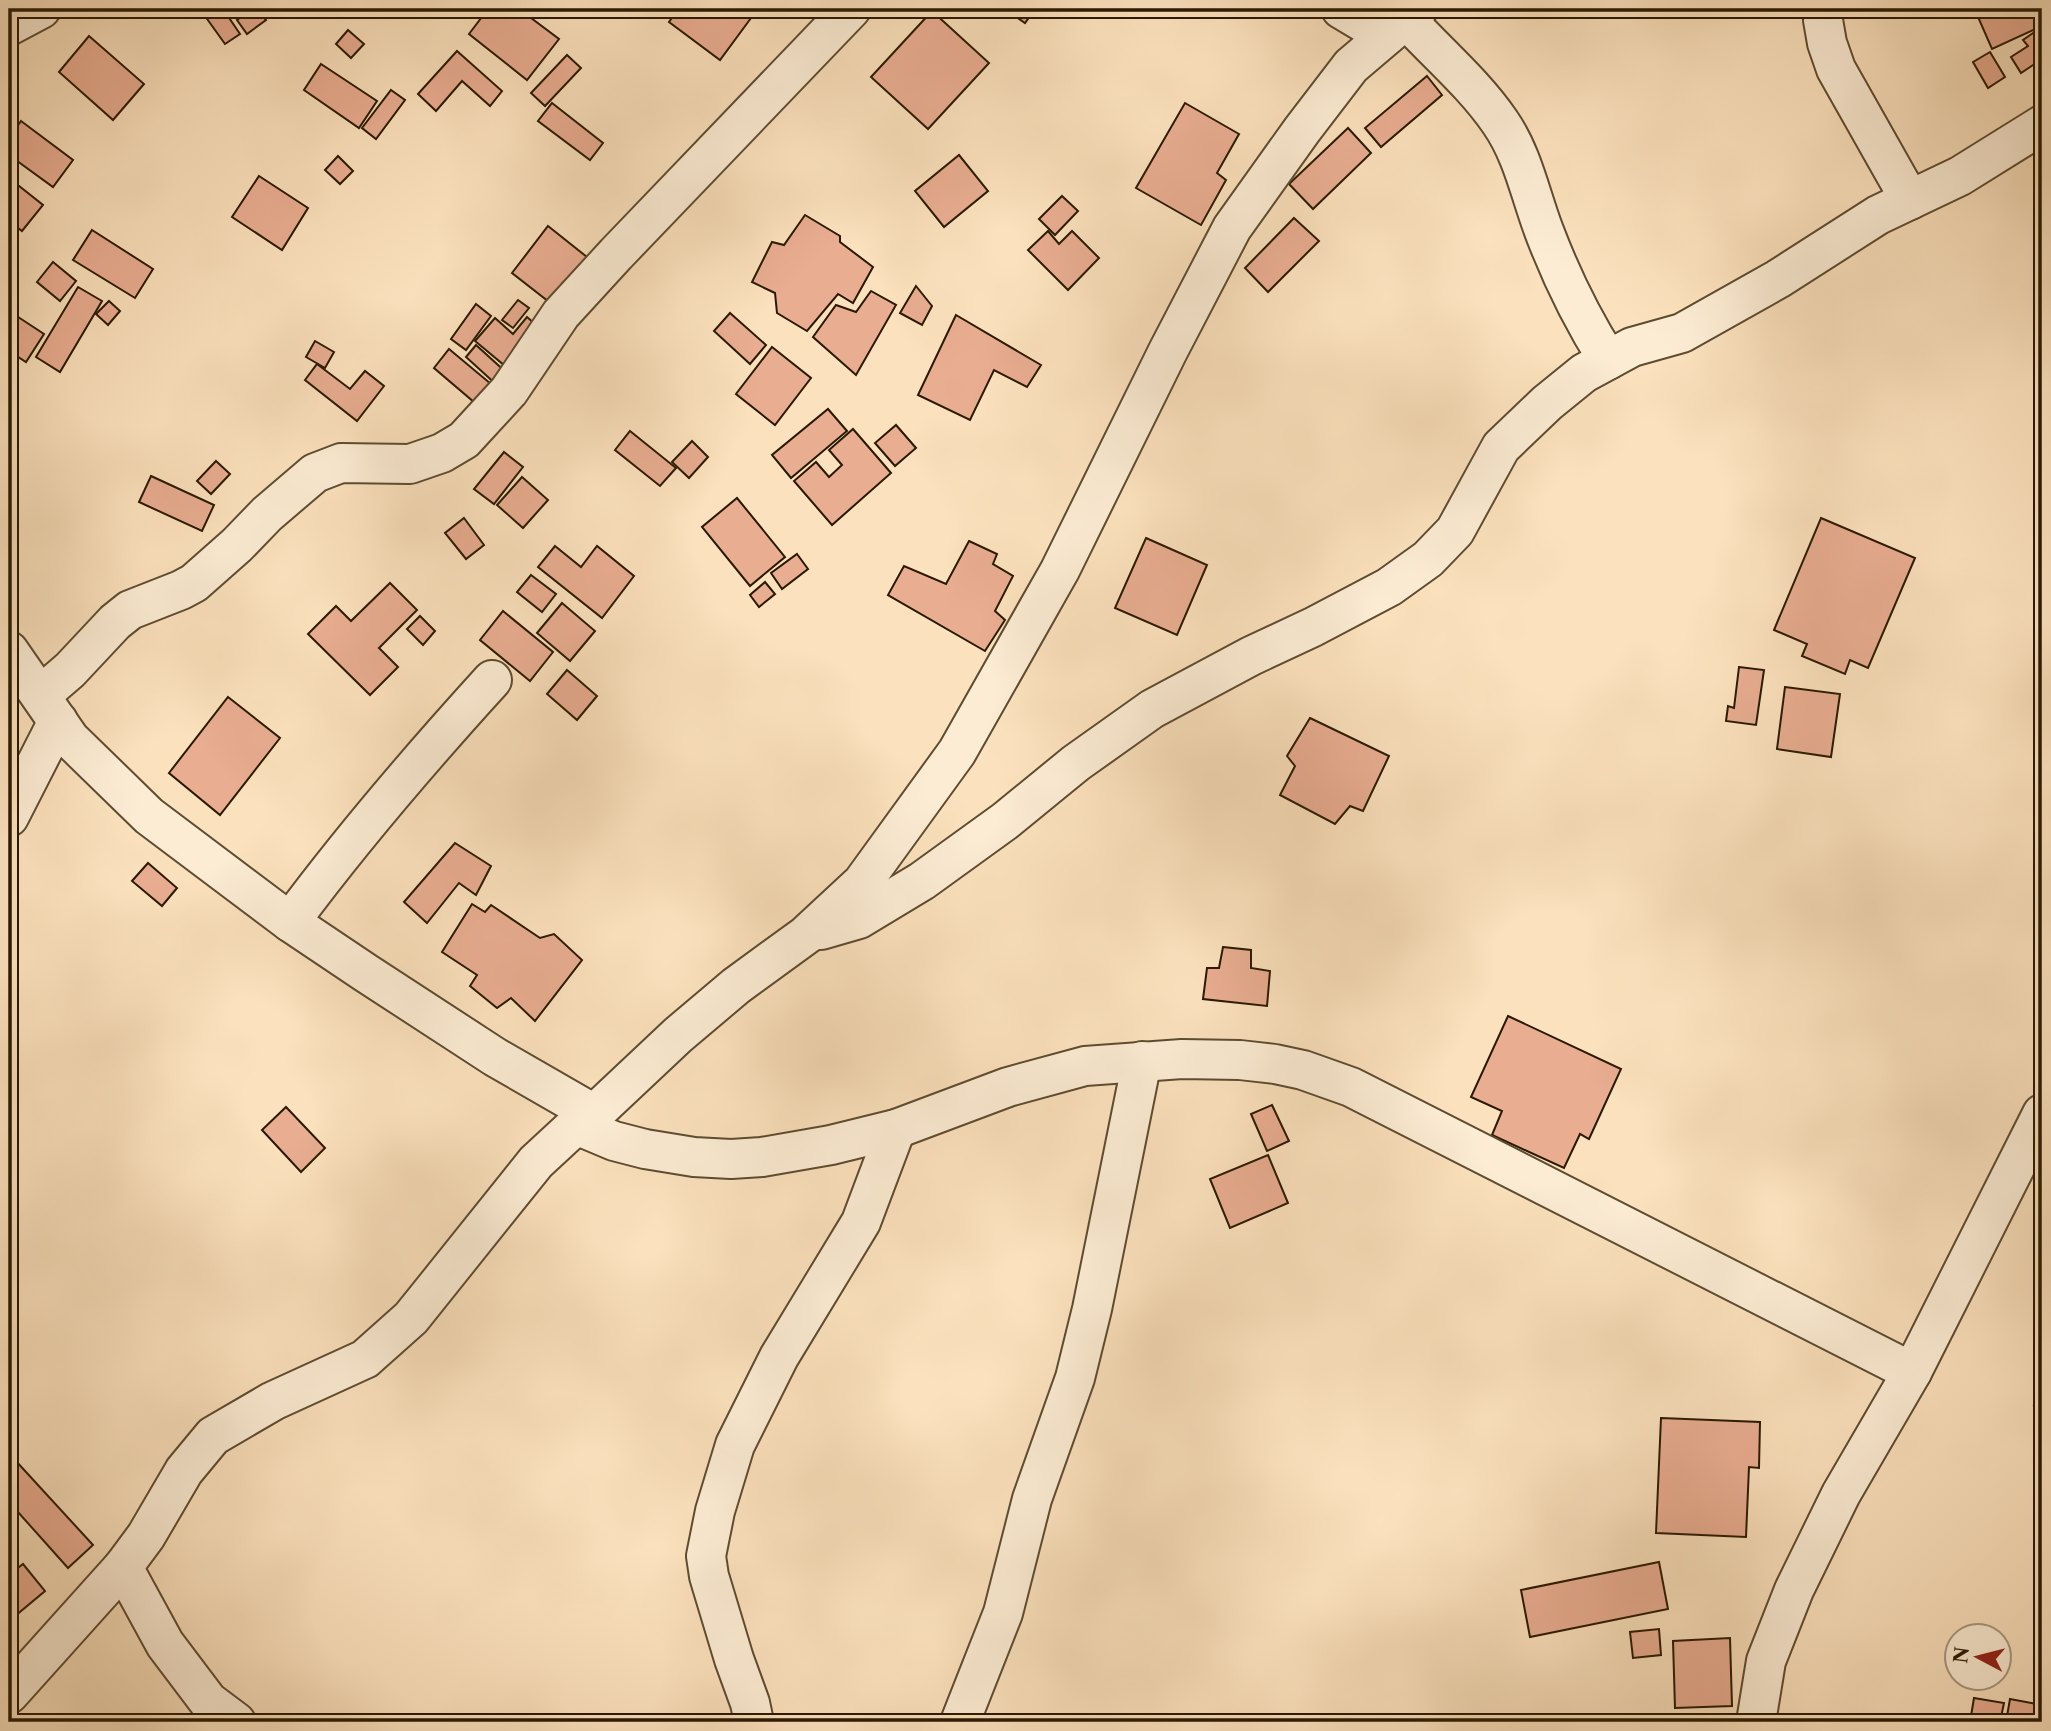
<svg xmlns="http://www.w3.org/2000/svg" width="2051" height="1731" font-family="'Libre Caslon Text',serif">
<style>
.building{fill:#e9ad91;stroke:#2a1901;stroke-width:2}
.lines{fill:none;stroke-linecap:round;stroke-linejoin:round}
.minor-casing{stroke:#5e4b30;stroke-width:42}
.minor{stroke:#fcecd4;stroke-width:38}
</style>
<rect width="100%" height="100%" fill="#fbe1bd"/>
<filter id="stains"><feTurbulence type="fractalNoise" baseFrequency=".00286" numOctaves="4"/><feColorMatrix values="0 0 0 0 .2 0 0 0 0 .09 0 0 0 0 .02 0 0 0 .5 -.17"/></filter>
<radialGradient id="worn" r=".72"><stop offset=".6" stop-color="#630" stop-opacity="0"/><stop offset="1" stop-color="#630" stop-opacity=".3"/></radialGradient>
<g class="building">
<polygon points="200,9 223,9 240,34 225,44"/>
<polygon points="253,9 257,9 266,20 247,34 237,20"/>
<polygon points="488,9 519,9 559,39 527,80 469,34"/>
<polygon points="678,9 739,9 751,18 720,60 669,22"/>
<polygon points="796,9 819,9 814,18"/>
<polygon points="1005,9 1035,9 1025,23"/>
<polygon points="1571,9 1592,9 1575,17"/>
<polygon points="1995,9 2034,9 2042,26 1992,49 1978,17"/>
<polygon points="932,11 989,63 928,129 871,77"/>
<polygon points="348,30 364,44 351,58 336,44"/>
<polygon points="2036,31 2042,41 2042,59 2021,73 2011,57 2028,46 2023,40"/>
<polygon points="89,36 144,84 113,120 59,72"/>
<polygon points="457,51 502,91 490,106 462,81 436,111 418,94"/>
<polygon points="1990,52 2005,77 1988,88 1973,62"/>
<polygon points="567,55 581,68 545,106 531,93"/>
<polygon points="321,64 377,101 359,128 304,90"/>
<polygon points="1427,76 1442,95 1381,147 1365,128"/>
<polygon points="391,90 405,100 376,139 362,128"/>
<polygon points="552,103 603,143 590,160 538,121"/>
<polygon points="1185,103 1239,134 1217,173 1226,180 1201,225 1136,188"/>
<polygon points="21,121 73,160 53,187 9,155 9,138"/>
<polygon points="1348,128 1371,153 1313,209 1289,184"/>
<polygon points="959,155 988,191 944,227 915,191"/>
<polygon points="338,156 353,171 340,184 325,170"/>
<polygon points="259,176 308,208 282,250 232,217"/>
<polygon points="9,178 43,205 22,231 9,221"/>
<polygon points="1062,196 1078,211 1055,235 1039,219"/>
<polygon points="805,215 840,236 840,242 873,267 853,303 838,294 807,331 777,313 775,293 752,282 772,242 784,245"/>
<polygon points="1294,218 1319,241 1268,292 1245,268"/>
<polygon points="548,226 597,265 562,312 512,273"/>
<polygon points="92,230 153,269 135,298 73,260"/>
<polygon points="1048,231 1059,244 1072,231 1099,258 1068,290 1028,250"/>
<polygon points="53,262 76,281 60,301 37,282"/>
<polygon points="916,286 932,306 922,325 900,313"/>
<polygon points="78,287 102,301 60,372 36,357"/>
<polygon points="871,291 896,305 856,375 813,337 836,305 856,312"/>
<polygon points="518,300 529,308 513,328 502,320"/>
<polygon points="109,301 120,311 108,325 96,314"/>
<polygon points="476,304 491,316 466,350 451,339"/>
<polygon points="9,311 44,334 26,362 9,351"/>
<polygon points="730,313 766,345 750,364 714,331"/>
<polygon points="956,315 1041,365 1027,387 994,370 970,420 918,395"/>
<polygon points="527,317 544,332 511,371 475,341 495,318 513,334"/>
<polygon points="315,341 334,352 325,368 306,357"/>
<polygon points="476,345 509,375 499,387 466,357"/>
<polygon points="772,347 811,378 775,425 736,394"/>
<polygon points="449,349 497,389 481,408 434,368"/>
<polygon points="317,364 350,389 365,371 384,386 357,421 305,380"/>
<polygon points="828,409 847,431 791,478 772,455"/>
<polygon points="896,425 916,448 895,466 875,443"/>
<polygon points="853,429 891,473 832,525 794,481 816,462 829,477 842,465 829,450"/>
<polygon points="630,431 676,468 660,486 615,450"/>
<polygon points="692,441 708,457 689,478 672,462"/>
<polygon points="504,452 523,467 494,504 474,489"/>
<polygon points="216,461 230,474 211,494 197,481"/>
<polygon points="151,476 214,505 202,531 139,502"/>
<polygon points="522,477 548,500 523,528 497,505"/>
<polygon points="737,498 785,557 750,586 702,527"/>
<polygon points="464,518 484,545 466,559 445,533"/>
<polygon points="1821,518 1915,558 1868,668 1850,660 1845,674 1802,656 1807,644 1774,630"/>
<polygon points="1146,538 1207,565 1177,635 1115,608"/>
<polygon points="969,541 997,554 993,564 1013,576 995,611 1005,620 985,651 888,595 904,566 946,584"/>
<polygon points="555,546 581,567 597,546 634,576 602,618 538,567"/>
<polygon points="797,554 808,569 782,589 771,573"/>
<polygon points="531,575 556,594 542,612 517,592"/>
<polygon points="765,582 775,594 759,607 750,595"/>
<polygon points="390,583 417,610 379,648 398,667 370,695 308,634 336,606 351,621"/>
<polygon points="562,603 595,631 570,661 537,633"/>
<polygon points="503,611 553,652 530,681 480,640"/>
<polygon points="420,616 435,631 423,645 407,629"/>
<polygon points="1739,667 1764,670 1756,725 1726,721 1728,706 1734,708"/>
<polygon points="567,670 597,696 577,720 547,694"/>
<polygon points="1785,687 1840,694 1831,757 1777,749"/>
<polygon points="228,697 280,738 220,815 169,773"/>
<polygon points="1310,718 1389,756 1363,811 1350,806 1335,824 1280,795 1295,766 1287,756"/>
<polygon points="455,843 491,866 476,895 459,883 427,923 404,902"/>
<polygon points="148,863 177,888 162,906 132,881"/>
<polygon points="472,904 485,912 491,905 540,938 554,934 582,960 535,1021 511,998 497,1008 470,986 477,975 442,952"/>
<polygon points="1223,947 1251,950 1251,968 1270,971 1267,1006 1203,999 1207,968 1219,968"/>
<polygon points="1508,1016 1621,1069 1589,1139 1580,1134 1564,1168 1492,1135 1502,1111 1471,1097"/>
<polygon points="1272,1105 1289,1141 1267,1151 1251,1114"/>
<polygon points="286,1107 325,1148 301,1172 262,1130"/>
<polygon points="1268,1155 1288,1203 1230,1228 1210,1179"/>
<polygon points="2042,1389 2042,1409 2034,1405"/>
<polygon points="1661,1418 1760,1422 1759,1468 1749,1467 1746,1537 1656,1533"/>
<polygon points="15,1460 93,1545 68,1568 9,1502 9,1466"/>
<polygon points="1659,1562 1668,1609 1530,1637 1521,1590"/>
<polygon points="23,1564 45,1591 9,1621 9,1575"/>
<polygon points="1659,1629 1661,1655 1633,1658 1630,1632"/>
<polygon points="1730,1638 1732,1706 1675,1708 1673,1641"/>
<polygon points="1974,1698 2004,1703 2000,1722 1970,1722"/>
<polygon points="2010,1699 2042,1705 2042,1722 2006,1722"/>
</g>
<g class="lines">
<g class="minor-casing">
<g id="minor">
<polyline points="1341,9 1386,36"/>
<path d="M1406 19C1437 53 1474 84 1500 122 1523 155 1530 194 1544 231 1561 276 1582 319 1608 360"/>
<polyline points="1823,20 1827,43 1836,69 1910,200"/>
<polyline points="9,26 41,9"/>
<polyline points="9,651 70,739 149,816 290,922 366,973 495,1057 594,1114"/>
<polyline points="41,695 70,670 115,622 130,610 181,590 194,583 237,545 267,514 315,473 341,463 410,464 442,453 464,440 509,391 561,314 616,254 851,9"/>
<polyline points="9,817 58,721"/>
<path d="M290 922C353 837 421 758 492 680"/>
<polyline points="821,930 859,919 922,881 1005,821 1076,763 1152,709 1251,656 1313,627 1389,587 1428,559 1455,531 1501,447 1547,403 1584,373 1632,347 1682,333 1778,279 1878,215 1960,176 2042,125"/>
<polyline points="576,1125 614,1141 645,1149 694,1157 731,1159 762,1157 831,1145 896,1129 1008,1087 1085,1066 1182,1059 1240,1060 1275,1064 1303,1070 1351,1087 1912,1372"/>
<polyline points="123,1567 165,1644 208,1701 236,1722"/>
<polyline points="9,1694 123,1567 146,1536 184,1471 213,1436 273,1401 365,1359 411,1318 536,1162 576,1125 594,1114 678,1035 736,986 806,935 862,883 957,752 1060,570 1168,351 1232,228 1302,130 1351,66 1418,9"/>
<polyline points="754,1722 750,1703 734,1659 709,1576 706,1556 715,1511 735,1445 779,1357 861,1222 896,1129"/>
<polyline points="960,1722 1003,1613 1032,1499 1075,1378 1092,1309 1142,1061"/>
<polyline points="1756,1722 1766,1661 1794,1590 1841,1494 1912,1372 2042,1114"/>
</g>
</g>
<use href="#minor" class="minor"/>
</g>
<rect width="2051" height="1731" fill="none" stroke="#fbe1bd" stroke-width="35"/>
<rect x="10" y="10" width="2030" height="1710" fill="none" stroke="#2a1901" stroke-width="3.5"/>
<rect x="18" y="18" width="2016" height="1696" fill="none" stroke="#2a1901" stroke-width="2"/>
<g transform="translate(1978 1657) rotate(277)"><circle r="33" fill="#fcecd4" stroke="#a89880" stroke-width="2"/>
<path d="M0-5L12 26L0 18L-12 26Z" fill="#8f2418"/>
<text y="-10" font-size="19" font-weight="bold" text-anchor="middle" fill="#2a1901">N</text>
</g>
<rect width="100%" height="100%" filter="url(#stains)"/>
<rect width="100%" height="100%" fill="url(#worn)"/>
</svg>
